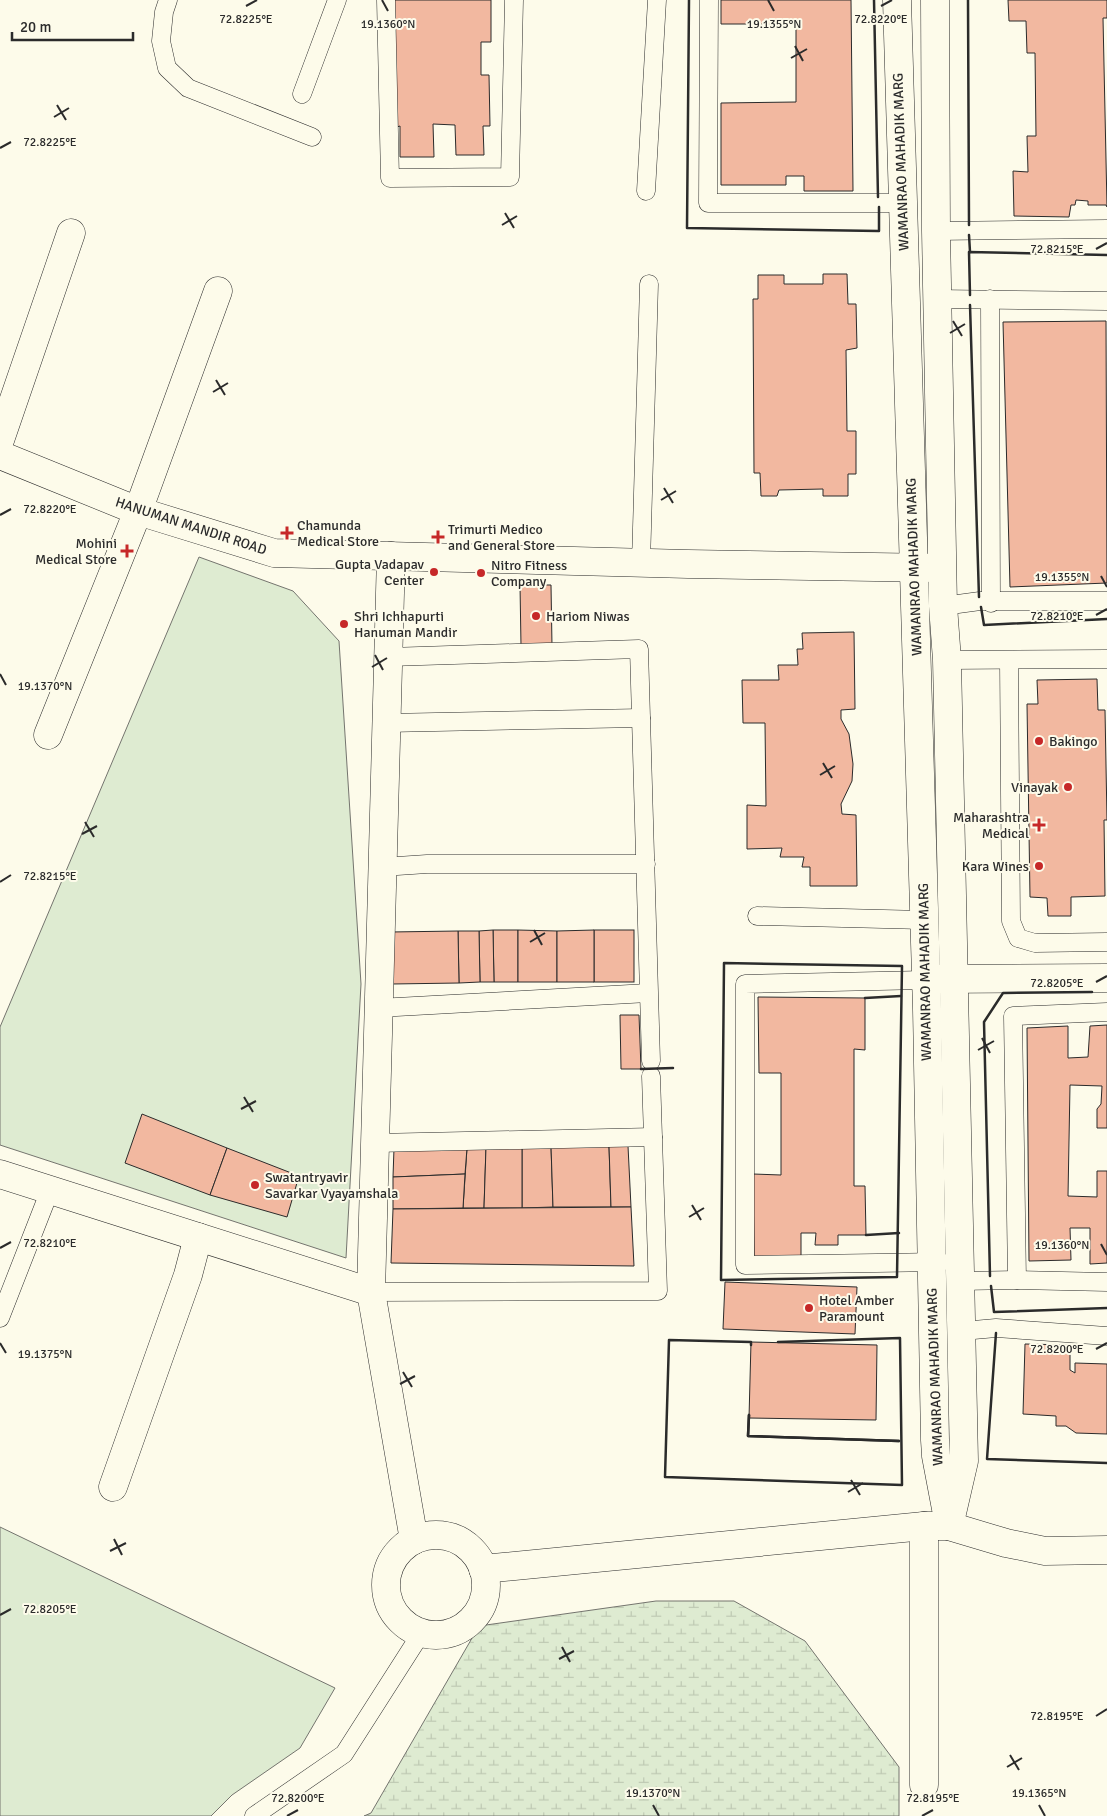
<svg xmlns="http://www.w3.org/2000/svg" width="1107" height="1816" font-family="Signika,sans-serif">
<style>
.wetland{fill:url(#wetland-marsh);stroke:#74746e}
.park{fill:#deebd1;stroke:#74746e}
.building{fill:#f2b8a0;stroke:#2b2b2b}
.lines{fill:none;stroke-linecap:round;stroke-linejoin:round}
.service-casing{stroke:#2b2b2b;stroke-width:19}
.minor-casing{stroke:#2b2b2b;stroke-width:29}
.tertiary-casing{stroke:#2b2b2b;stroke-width:29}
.service{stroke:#fdfbea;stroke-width:18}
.minor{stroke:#fdfbea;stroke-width:28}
.tertiary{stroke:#fdfbea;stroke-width:28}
.wall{stroke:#2b2b2b;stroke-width:2.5}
.ticks{fill:none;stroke:#2b2b2b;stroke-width:2}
.poi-dot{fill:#c62828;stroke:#fdfbea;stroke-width:2}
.labels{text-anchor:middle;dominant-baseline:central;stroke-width:4;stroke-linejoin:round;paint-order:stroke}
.street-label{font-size:14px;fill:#2b2b2b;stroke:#fdfbea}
.poi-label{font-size:14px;fill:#2b2b2b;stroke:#fdfbea;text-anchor:start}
.ticks-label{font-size:12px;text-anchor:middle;fill:#2b2b2b;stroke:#fdfbea;stroke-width:4;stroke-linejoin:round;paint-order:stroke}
</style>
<defs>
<pattern id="wetland-marsh" width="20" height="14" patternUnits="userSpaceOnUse" patternTransform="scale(1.25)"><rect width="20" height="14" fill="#deebd1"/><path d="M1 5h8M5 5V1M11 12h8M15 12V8" fill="none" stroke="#bfcab4"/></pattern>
</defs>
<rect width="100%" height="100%" fill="#fdfbea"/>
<polygon class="wetland" points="656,1601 734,1601 805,1641 899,1767 899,1816 364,1816 371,1813 479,1626"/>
<g class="park">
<polygon points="199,557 293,591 339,641 361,984 346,1258 0,1145 0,1027"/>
<polygon points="0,1527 335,1688 300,1748 232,1795 211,1816 0,1816"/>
</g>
<g class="building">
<polygon points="394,0 491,0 491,42 481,42 481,75 489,75 490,126 483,126 484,155 456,155 455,125 433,124 434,157 400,157 400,126 397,127"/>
<polygon points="721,0 851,0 853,191 804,191 804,176 786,176 786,185 721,185 721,103 796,102 796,24 721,24"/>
<polygon points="1008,0 1107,0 1107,18 1103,18 1107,207 1106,205 1088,205 1088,201 1076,200 1075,205 1071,205 1069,217 1014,216 1013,171 1028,172 1027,136 1036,136 1035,53 1027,53 1026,21 1009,21"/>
<polygon points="823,274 847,274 848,304 856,304 857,348 846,350 847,431 856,431 856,474 848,474 848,496 823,496 823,489 779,490 777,496 761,496 760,473 754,473 753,299 758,299 758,275 784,275 784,284 823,284"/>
<polygon points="1106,321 1107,583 1010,587 1003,322"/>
<polygon points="520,585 551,585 552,646 521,646"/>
<polygon points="854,632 855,709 841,710 841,719 849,734 853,764 852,781 841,804 842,814 856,815 857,886 810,886 810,867 802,867 804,857 780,857 782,848 747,849 747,805 766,806 765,723 743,723 742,680 779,680 778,665 798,665 797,649 803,649 802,633"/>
<polygon points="1097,679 1098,710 1105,710 1107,820 1104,820 1105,896 1071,897 1071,916 1048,916 1047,898 1030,897 1027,704 1038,704 1037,680"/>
<polygon points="493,930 518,930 518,982 494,982"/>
<polygon points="493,930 494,982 480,982 479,931"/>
<polygon points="518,930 557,931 557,982 518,982"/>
<rect x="594" y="930" width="40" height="52"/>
<polygon points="594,930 594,982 557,982 557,931"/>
<polygon points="458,931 479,931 480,982 459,983"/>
<polygon points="458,931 459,983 392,984 390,932"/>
<polygon points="758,997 865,998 865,1050 854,1049 854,1186 865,1186 866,1235 838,1235 838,1245 815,1245 816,1233 801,1233 801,1257 754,1257 753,1174 781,1175 781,1073 759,1073"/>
<polygon points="620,1015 639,1015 641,1069 621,1069"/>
<polygon points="1107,1025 1107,1128 1097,1128 1097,1109 1101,1104 1102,1086 1070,1085 1068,1196 1097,1197 1097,1171 1107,1171 1107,1263 1090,1264 1090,1228 1070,1228 1071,1260 1029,1261 1027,1028 1068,1026 1068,1058 1088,1057 1090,1026"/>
<polygon points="142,1114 227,1148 210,1195 125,1163"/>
<polygon points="551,1146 553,1207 522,1208 522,1147"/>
<polygon points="551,1146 609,1146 611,1207 553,1207"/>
<polygon points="609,1146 628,1146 631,1207 611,1207"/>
<polygon points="486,1147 484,1208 463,1208 467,1148"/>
<polygon points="486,1147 522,1147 522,1208 484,1208"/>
<polygon points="227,1148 299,1176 287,1217 210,1195"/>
<polygon points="394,1148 467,1148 465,1174 393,1177"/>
<polygon points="465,1174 463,1208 393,1209 393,1177"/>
<polygon points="631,1207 634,1266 391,1263 393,1209"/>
<polygon points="725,1282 857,1287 855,1334 723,1329"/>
<polygon points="751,1342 877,1345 876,1420 749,1418"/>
<polygon points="1025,1344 1070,1345 1070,1370 1075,1373 1075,1363 1107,1364 1107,1434 1076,1433 1066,1426 1056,1426 1056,1416 1023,1414"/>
</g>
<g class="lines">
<g class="service-casing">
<g id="service">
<polyline points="168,0 164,12 161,41 167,68 188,88 312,137"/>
<polyline points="386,0 390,178 510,177 514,0"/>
<polyline points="709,0 708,203 902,203"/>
<polyline points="302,94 337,0"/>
<polyline points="646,191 657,0"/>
<polyline points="936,231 1107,229"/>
<polyline points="938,299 1107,301"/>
<polyline points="990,299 991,603"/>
<polyline points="641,563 649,284"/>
<polyline points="943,606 980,601 1107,601"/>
<polyline points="389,657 639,649 651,1061"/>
<polyline points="947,660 1107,659"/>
<polyline points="1009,661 1011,921 1018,938 1035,943 1107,942"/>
<polyline points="386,723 641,718"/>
<polyline points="382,867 427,864 646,864"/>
<polyline points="757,916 924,920"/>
<polyline points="925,980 745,984 745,1265 941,1262"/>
<polyline points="378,1008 648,993"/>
<polyline points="375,1143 653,1137"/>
<polyline points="1017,1280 1013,1016 1107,1012"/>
<polyline points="959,1281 1017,1280 1107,1282"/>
<polyline points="371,1292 658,1291 651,1076"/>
<polyline points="0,1318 50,1190"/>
<polyline points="962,1331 996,1328 1107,1336"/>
<polyline points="254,1816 344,1754 422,1632"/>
</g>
</g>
<g class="minor-casing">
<g id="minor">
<polyline points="0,440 71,233"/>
<polyline points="0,455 138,511 274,553 688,564 938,568"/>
<polyline points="391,556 371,1292 414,1540"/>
<polyline points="48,735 138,511 218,291"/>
<polyline points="931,979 1107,978"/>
<polyline points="0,1174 371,1292"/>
<polyline points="113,1487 188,1275 198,1237"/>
<circle cx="436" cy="1585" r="50"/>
<polyline points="483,1569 924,1526 949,1526 1006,1543 1045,1551 1107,1550"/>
<polyline points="924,1785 924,1526"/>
</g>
</g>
<g class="tertiary-casing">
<g id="tertiary">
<polyline points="897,0 927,1009 935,1440 936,1456 947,1514"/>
<polyline points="935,0 936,231 943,606 947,660 964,1461 949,1526"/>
</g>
</g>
<use href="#service" class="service"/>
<use href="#minor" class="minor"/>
<use href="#tertiary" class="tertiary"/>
<g class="wall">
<polyline points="689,0 687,228 879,231 879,207"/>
<polyline points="874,0 878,197"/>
<polyline points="968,0 969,225"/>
<polyline points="969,235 970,252"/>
<polyline points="970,295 969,252 1107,255"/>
<polyline points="970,305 979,597"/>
<polyline points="981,607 984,625 1107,619"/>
<polygon points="724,963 902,966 897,1277 721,1280"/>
<polyline points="865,998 901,996"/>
<polyline points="641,1069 673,1068"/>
<polyline points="866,1235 899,1233"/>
<polyline points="990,1276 984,1022 1003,993 1092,992"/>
<polyline points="991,1286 994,1312 1107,1308"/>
<polyline points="996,1333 987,1459 1107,1463"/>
<polyline points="751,1345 751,1342 669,1340 665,1477 902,1485 900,1338 778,1342"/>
<polyline points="749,1415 748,1436 899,1441"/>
<polyline points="749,1415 748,1436 899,1441"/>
</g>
</g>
<path class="ticks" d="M382 0 388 11M768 0 774 11M246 6 257 0M881 6 892 0M795 46 803 61M791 58 807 49M57 105 66 120M54 117 69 108M0 148 11 142M505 213 514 228M502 225 517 216M1096 249 1107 243M953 321 962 336M950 333 965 324M216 380 225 395M213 392 228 383M664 488 673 503M661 500 676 491M0 515 11 509M1101 576 1107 587M1096 615 1107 609M375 655 383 670M372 667 387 658M0 674 6 685M823 763 832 778M820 775 835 766M85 822 94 837M82 834 97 826M0 882 11 875M534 930 542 945M530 942 545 933M1096 982 1107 976M982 1038 990 1053M978 1050 994 1041M244 1097 253 1112M241 1109 256 1101M692 1205 701 1220M689 1217 704 1208M1101 1244 1107 1255M0 1248 11 1242M0 1343 6 1353M1096 1349 1107 1343M403 1372 412 1387M400 1384 415 1376M851 1480 860 1495M848 1492 863 1483M114 1539 122 1555M110 1551 126 1543M0 1615 11 1609M562 1647 570 1662M559 1659 574 1651M1096 1716 1107 1709M1010 1755 1019 1770M1007 1767 1022 1758M653 1805 659 1816M1039 1805 1045 1816M287 1816 298 1810M922 1816 933 1810"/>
<g class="poi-dot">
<path d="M284.5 525.5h5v5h5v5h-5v5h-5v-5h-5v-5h5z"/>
<path d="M435.5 529.5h5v5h5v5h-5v5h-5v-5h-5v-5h5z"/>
<path d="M124.5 543.5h5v5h5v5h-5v5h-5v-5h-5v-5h5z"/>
<circle cx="434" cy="572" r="5"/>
<circle cx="481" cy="573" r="5"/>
<circle cx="536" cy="616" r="5"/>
<circle cx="344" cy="624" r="5"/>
<circle cx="1039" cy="741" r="5"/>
<circle cx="1068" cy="787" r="5"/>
<path d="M1036.5 817.5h5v5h5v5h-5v5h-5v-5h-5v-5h5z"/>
<circle cx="1039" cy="866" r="5"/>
<circle cx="255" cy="1185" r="5"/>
<circle cx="809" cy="1308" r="5"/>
</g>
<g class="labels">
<g class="street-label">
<text transform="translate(901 162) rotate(-92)">WAMANRAO MAHADIK MARG</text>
<text transform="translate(191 526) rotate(18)">HANUMAN MANDIR ROAD</text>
<text transform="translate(914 567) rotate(-92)">WAMANRAO MAHADIK MARG</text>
<text transform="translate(925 972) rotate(-91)">WAMANRAO MAHADIK MARG</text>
<text transform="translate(935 1377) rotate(-92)">WAMANRAO MAHADIK MARG</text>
</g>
<g class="poi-label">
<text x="297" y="525">Chamunda<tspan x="297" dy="16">Medical Store</tspan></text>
<text x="448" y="529">Trimurti Medico<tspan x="448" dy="16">and General Store</tspan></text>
<text x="117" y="543" text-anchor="end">Mohini<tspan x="117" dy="16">Medical Store</tspan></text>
<text x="424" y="564" text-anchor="end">Gupta Vadapav<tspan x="424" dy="16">Center</tspan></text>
<text x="491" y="565">Nitro Fitness<tspan x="491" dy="16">Company</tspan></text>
<text x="354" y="616">Shri Ichhapurti<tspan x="354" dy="16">Hanuman Mandir</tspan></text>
<text x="546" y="616">Hariom Niwas</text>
<text x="1049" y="741">Bakingo</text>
<text x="1058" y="787" text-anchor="end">Vinayak</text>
<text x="1029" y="817" text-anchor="end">Maharashtra<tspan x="1029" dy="16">Medical</tspan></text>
<text x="1029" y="866" text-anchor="end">Kara Wines</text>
<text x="265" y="1177">Swatantryavir<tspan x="265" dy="16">Savarkar Vyayamshala</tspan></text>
<text x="819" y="1300">Hotel Amber<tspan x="819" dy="16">Paramount</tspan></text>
</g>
</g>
<g class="ticks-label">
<text x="246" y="23">72.8225°E</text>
<text x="881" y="23">72.8220°E</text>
<text x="388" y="28">19.1360°N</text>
<text x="774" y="28">19.1355°N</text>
<text x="50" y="146">72.8225°E</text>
<text x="1057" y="253">72.8215°E</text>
<text x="50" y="513">72.8220°E</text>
<text x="1062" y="581">19.1355°N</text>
<text x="1057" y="620">72.8210°E</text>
<text x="45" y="690">19.1370°N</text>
<text x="50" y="880">72.8215°E</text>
<text x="1057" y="987">72.8205°E</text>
<text x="50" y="1247">72.8210°E</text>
<text x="1062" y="1249">19.1360°N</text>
<text x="1057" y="1353">72.8200°E</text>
<text x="45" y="1358">19.1375°N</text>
<text x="50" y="1613">72.8205°E</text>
<text x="1057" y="1720">72.8195°E</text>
<text x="653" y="1797">19.1370°N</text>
<text x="1039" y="1797">19.1365°N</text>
<text x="298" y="1802">72.8200°E</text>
<text x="933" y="1802">72.8195°E</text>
</g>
<path d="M12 32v8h121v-8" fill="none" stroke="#2b2b2b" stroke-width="2.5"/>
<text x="20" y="32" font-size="15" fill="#2b2b2b" stroke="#fdfbea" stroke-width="4" paint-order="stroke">20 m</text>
</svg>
